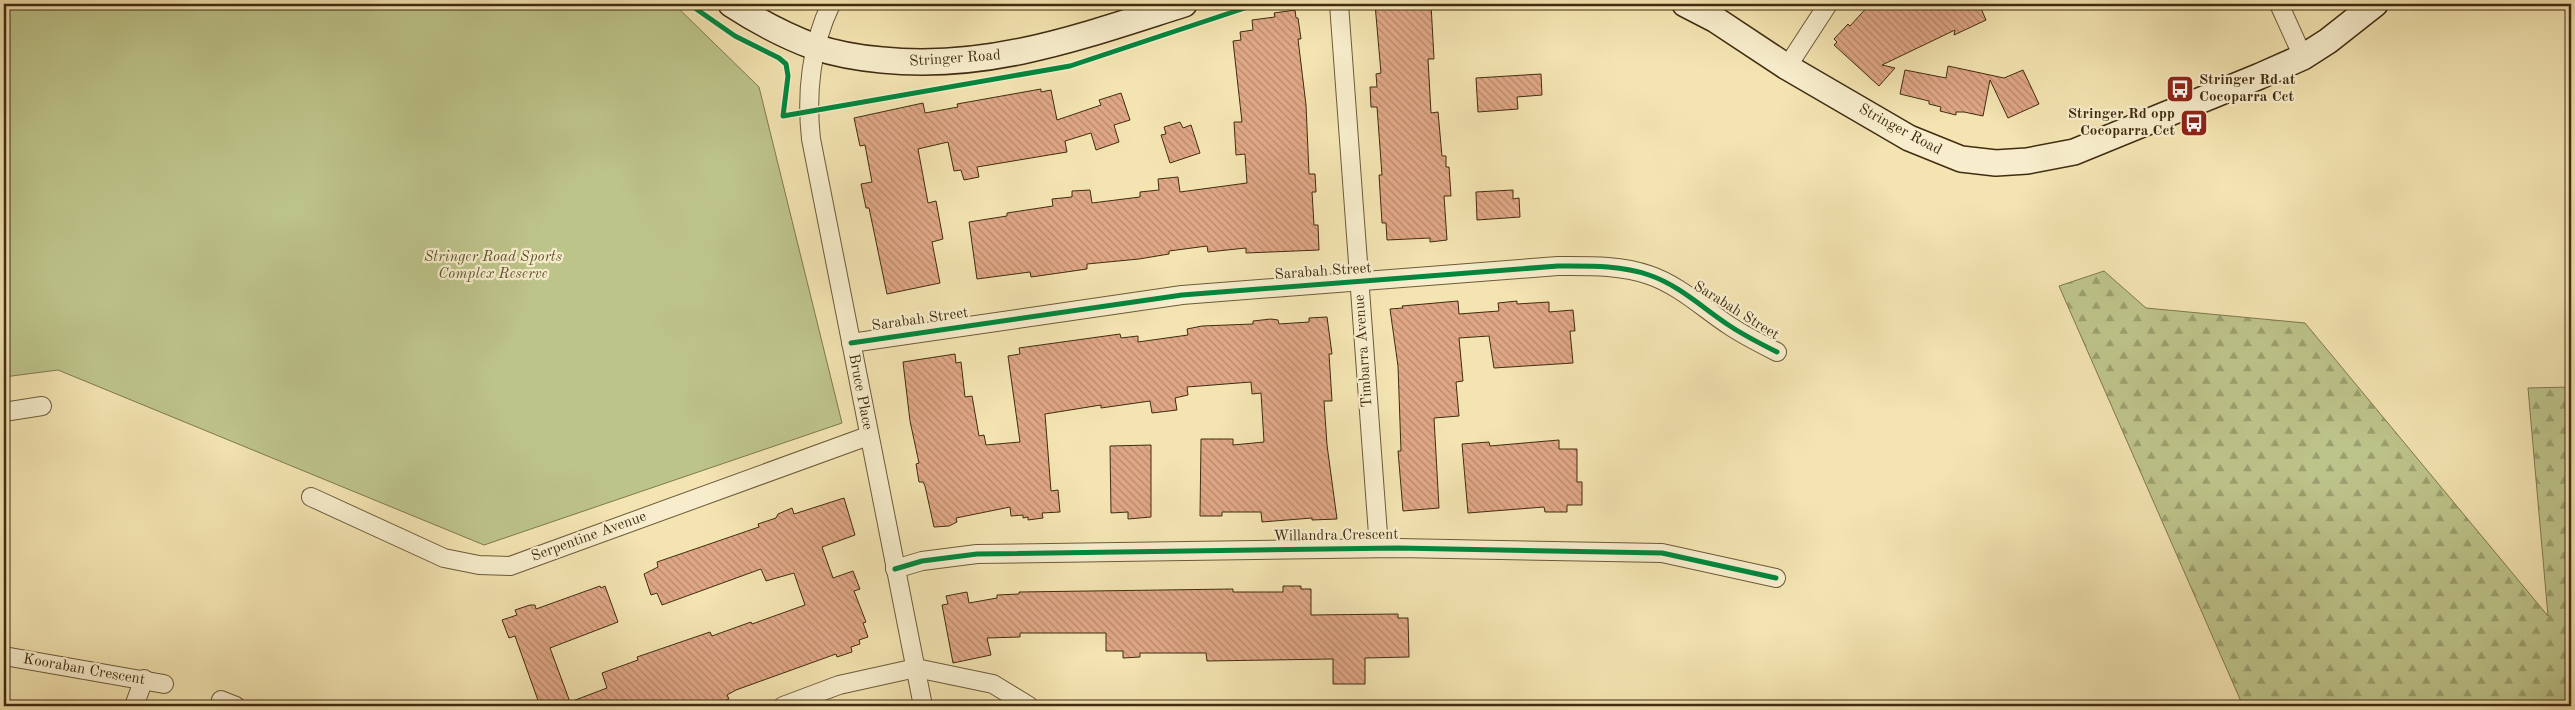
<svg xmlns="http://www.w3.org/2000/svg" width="2575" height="710" font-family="'Old Standard TT',serif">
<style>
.forest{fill:url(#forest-firs);stroke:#7f784e}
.park{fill:#bdc48a;stroke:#7f784e}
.building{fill:url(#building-back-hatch);stroke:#412c11}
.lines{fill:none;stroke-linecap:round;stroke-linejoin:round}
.street-casing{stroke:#6e5a39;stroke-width:20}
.secondary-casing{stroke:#412c11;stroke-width:28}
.street{stroke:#f7edcc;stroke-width:18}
.secondary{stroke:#f7edcc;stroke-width:25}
.cycleway-casing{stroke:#f7edcc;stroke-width:8}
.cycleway{stroke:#00873e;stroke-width:5}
.labels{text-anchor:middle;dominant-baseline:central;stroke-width:4.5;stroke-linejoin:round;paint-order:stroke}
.street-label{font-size:15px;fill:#412c11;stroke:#f7edcc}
.poi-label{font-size:15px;font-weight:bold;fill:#412c11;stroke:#f7edcc;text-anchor:start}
.park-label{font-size:15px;font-style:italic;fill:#60522f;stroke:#f7edcc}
</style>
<defs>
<pattern id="forest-firs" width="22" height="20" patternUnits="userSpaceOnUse" patternTransform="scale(1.25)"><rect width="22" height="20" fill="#bdc48a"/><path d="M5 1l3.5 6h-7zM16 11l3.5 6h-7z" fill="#9b9f6f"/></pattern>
<pattern id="building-back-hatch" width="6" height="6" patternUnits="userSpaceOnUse" patternTransform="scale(1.25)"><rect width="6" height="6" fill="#e0a786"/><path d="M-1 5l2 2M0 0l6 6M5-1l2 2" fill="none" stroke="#b7886c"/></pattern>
</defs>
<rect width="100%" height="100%" fill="#f3e4b1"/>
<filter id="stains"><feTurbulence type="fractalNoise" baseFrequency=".004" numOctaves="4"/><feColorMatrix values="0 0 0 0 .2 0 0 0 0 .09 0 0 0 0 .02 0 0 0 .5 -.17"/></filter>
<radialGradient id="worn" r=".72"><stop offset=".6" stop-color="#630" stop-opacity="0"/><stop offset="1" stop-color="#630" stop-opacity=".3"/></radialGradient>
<polygon class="forest" points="2104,271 2146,308 2305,323 2548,616 2528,388 2571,387 2571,706 2243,706 2059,286"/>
<polygon class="park" points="4,4 674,4 759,87 842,423 484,545 58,370 4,377"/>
<g class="building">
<polygon points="1375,4 1431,4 1434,59 1428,59 1431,113 1438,112 1442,156 1446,156 1446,167 1449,167 1451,196 1444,196 1447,240 1430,242 1430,238 1387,240 1386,223 1382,223 1379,175 1382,175 1377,107 1371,107 1370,87 1377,87 1376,74 1381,73"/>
<polygon points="1870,4 1979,4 1986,20 1954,35 1955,30 1882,65 1895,68 1879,86 1834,45 1837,42 1834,39 1848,24 1850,26"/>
<polygon points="1295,10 1296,18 1298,18 1301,39 1298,39 1306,105 1309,174 1315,174 1316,192 1312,192 1314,225 1318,225 1319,250 1246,253 1246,248 1208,252 1207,246 1169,251 1169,254 1139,259 1087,264 1087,269 1031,277 1030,272 977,279 969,222 1007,216 1007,213 1053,206 1052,199 1072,197 1072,191 1090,190 1092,203 1140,197 1140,192 1159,190 1158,179 1178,177 1180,192 1247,183 1245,154 1236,155 1234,122 1242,122 1233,41 1241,40 1240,32 1253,30 1252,20 1275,17 1274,13"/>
<polygon points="1948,66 2004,78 2023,70 2039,104 2008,118 1990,80 1983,116 1964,112 1956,112 1956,115 1940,111 1941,107 1929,104 1929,101 1900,94 1905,70 1946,78"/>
<polygon points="1541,74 1542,95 1517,97 1518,109 1478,112 1476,78"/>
<polygon points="1041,89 1041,92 1051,90 1057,120 1101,105 1099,100 1121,93 1130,120 1114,125 1119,142 1096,150 1091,133 1065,141 1067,152 977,167 979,177 964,180 961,170 954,171 948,142 918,149 928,203 936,201 943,239 932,242 940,283 887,294 869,208 866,208 861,184 872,182 865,145 860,146 854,118 923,103 925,113 958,107 957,104"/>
<polygon points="1180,122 1183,128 1191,125 1200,153 1170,163 1161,135 1166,134 1164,127"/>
<polygon points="1513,190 1513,199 1519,198 1520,217 1477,220 1476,192"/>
<polygon points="1458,301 1459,314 1499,311 1498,303 1517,301 1517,304 1549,302 1549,312 1573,310 1575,331 1570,331 1573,363 1494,368 1489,336 1459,338 1463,381 1456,382 1459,416 1434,418 1439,508 1403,511 1398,451 1401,451 1398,366 1390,309 1403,308 1402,306"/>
<polygon points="1327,317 1332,354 1329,354 1332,401 1324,401 1327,445 1337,519 1312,520 1312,518 1262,522 1261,512 1222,512 1222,516 1200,516 1201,439 1233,439 1233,445 1264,442 1261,393 1252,394 1251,382 1187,387 1188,395 1175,398 1177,410 1152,413 1150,401 1101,408 1101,405 1045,414 1051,491 1058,490 1060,512 1042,513 1043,518 1028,520 1028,517 1023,518 1023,515 1011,516 1010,507 956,518 957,522 949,526 934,527 925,486 923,482 919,482 916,464 919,463 910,421 903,362 955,354 956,363 961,362 965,397 972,396 979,436 984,435 986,445 1020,442 1008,356 1020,354 1019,348 1120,334 1121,338 1138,336 1138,342 1188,335 1187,329 1202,326 1253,324 1253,321 1271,319 1278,320 1279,324 1309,322 1309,318"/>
<polygon points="1559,440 1559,449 1577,449 1577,482 1582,482 1582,505 1567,505 1567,512 1545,512 1544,507 1468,513 1462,444 1489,442 1490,446"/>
<polygon points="1151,445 1151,517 1128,519 1128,512 1111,513 1110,446"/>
<polygon points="844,498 855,535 822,547 833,578 853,571 860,589 854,591 866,622 863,623 868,637 859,640 860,644 851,647 852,652 837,657 836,654 736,690 727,695 729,699 710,706 540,706 515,636 509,638 502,620 517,615 515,610 530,605 535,605 536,609 600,586 601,588 605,586 618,622 550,648 570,702 607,688 602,673 638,660 637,657 710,632 712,636 751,622 752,624 805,605 794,573 766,581 761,569 662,605 657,593 651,595 644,574 658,567 657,562 759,527 758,524 776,518 778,514 792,508 794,514"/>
<polygon points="1283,586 1301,586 1301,589 1311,589 1311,615 1398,614 1398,618 1408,618 1409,657 1365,658 1365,684 1333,684 1333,659 1207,661 1206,653 1140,653 1140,657 1123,658 1123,651 1106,651 1106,633 1020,633 1020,637 987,638 991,655 953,663 942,605 948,604 946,596 967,592 969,603 997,598 997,595 1019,594 1019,592 1233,589 1233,592 1283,592"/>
</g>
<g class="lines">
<g class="street-casing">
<g id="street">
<path d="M831 4C811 45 806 94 811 139L923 706"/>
<polyline points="1339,4 1379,548"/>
<polyline points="2279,4 2303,57"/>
<polyline points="1787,67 1828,4"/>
<path d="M851 343 1182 295 1558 266C1589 266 1620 265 1649 275 1679 285 1704 309 1730 326 1745 336 1761 344 1777 352"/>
<polyline points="4,412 42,406"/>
<polyline points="311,497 444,558 479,565 510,566 868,436"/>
<polyline points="895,569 922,561 977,554 1398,548 1662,553 1776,578"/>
<polyline points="4,656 164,684"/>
<polyline points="221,700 236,706"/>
<polyline points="134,706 144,679"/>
<polyline points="783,706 839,685 916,668 993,684 1029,706"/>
</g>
</g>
<g class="secondary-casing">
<g id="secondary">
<path d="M731 4C757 21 785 36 815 47 836 54 859 58 882 60 989 71 1083 36 1184 4"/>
<polyline points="1685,4 1716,20 1787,67 1909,138 1961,159 1996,163 2027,161 2074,152 2260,76 2303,57 2328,41 2375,4"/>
</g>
</g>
<use href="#street" class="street"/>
<use href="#secondary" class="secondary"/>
<g class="cycleway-casing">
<g id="cycleway">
<polyline points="689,4 735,36 779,58 786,64 788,76 783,116 1070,66 1257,4"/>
<path d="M851 343 1182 295 1558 266C1589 266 1620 265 1649 275 1679 285 1704 309 1730 326 1745 336 1761 344 1777 352"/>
<polyline points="895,569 922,561 977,554 1398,548 1662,553 1776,578"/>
</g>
</g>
<use href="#cycleway" class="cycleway"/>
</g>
<defs>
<g id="bus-square" transform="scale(1.4375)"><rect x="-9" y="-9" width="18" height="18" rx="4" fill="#8f2418" stroke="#f7edcc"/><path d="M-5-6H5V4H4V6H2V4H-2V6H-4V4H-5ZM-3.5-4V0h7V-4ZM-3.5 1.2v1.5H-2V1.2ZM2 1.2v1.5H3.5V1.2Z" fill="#fff"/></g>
</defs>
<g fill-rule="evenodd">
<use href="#bus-square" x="2180" y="89"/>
<use href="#bus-square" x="2194" y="123"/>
</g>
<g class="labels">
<g class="street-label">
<text transform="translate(955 59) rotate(-4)">Stringer Road</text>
<text transform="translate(1900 130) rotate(28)">Stringer Road</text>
<text transform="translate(1323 272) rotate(-4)">Sarabah Street</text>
<text transform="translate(1736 311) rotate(32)">Sarabah Street</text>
<text transform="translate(920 320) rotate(-8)">Sarabah Street</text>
<text transform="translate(1364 351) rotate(-94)">Timbarra Avenue</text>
<text transform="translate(860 392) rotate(79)">Bruce Place</text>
<text transform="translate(1336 536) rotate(-1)">Willandra Crescent</text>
<text transform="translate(589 537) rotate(-20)">Serpentine Avenue</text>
<text transform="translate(84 670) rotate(10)">Kooraban Crescent</text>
</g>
<g class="poi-label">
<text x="2199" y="80">Stringer Rd at<tspan x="2199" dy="17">Cocoparra Cct</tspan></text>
<text x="2175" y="114" text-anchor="end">Stringer Rd opp<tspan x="2175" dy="17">Cocoparra Cct</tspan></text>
</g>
<g class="park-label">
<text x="493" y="257">Stringer Road Sports<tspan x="493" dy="17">Complex Reserve</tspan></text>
</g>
</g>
<rect width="2575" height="710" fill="none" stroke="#f3e4b1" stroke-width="20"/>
<rect x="5" y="5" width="2565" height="700" fill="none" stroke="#412c11" stroke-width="2.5"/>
<rect x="10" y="10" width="2555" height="690" fill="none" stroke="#412c11"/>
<rect width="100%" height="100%" filter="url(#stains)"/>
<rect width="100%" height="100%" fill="url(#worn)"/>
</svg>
